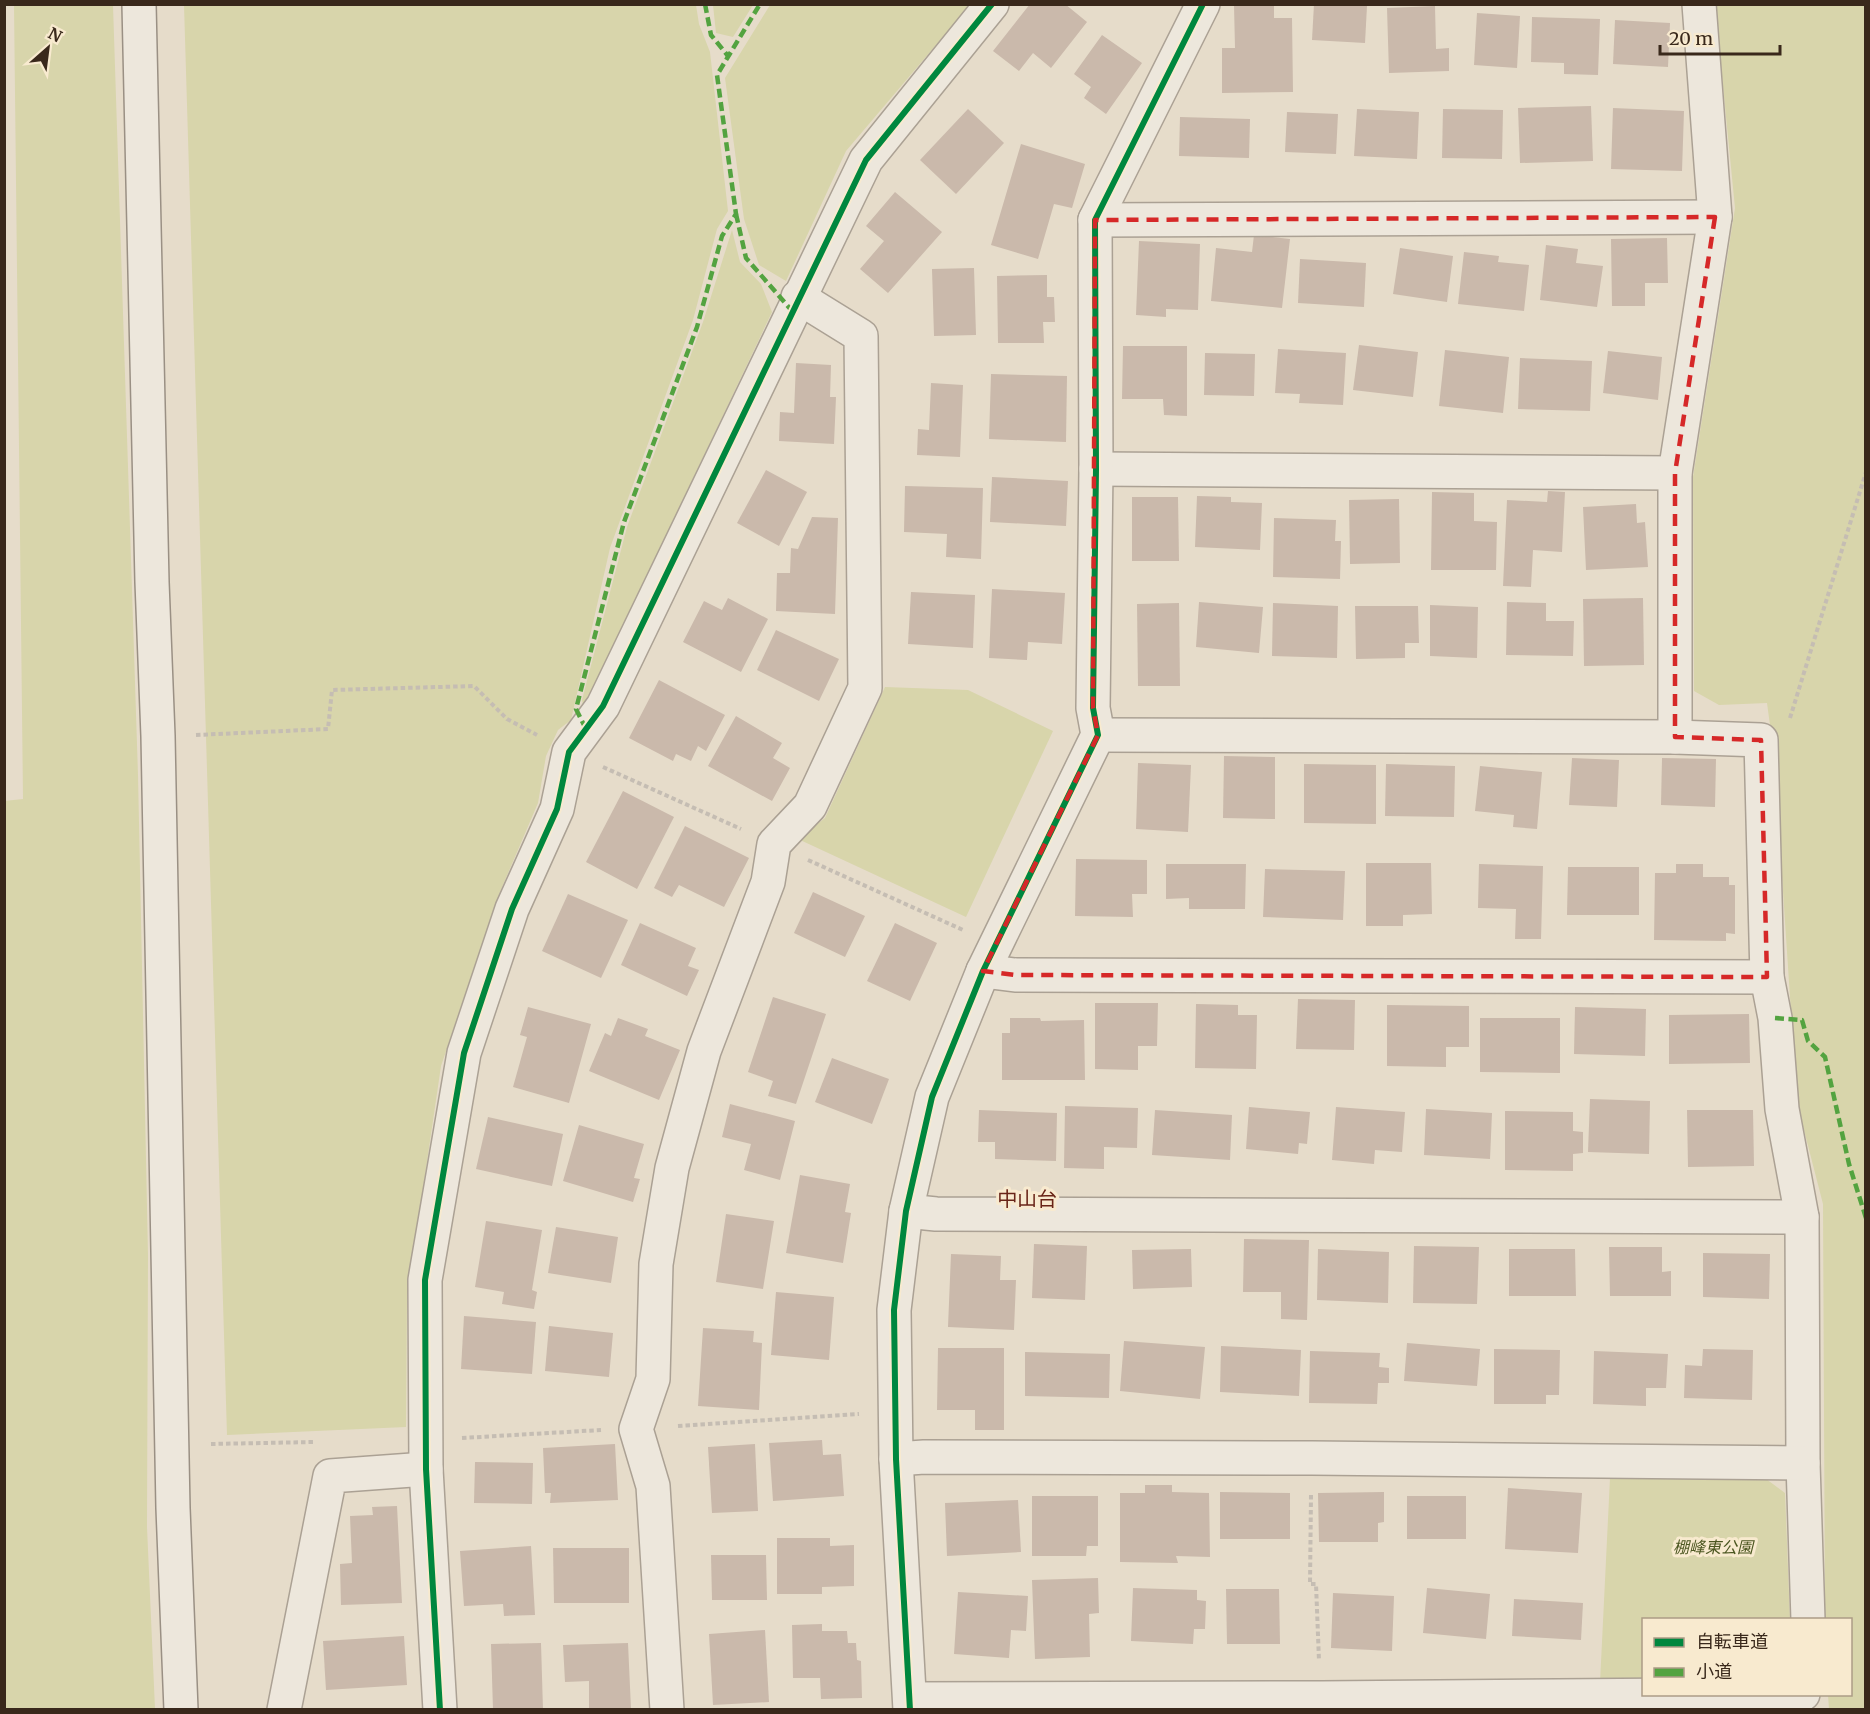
<svg xmlns="http://www.w3.org/2000/svg" width="1870" height="1714" font-family="Merriweather,'Noto Sans JP',serif">
<style>
.green{fill:#d8d5ab}
.building{fill:#cab9ab}
.lines{fill:none;stroke-linecap:round;stroke-linejoin:round}
.street-casing{stroke:#aba194;stroke-width:36}
.secondary-casing{stroke:#9a9084;stroke-width:36}
.path{stroke:#c5bdb3;stroke-width:4;stroke-dasharray:4.5 3;stroke-linecap:butt}
.street{stroke:#ede7dc;stroke-width:33}
.secondary{stroke:#ede7dc;stroke-width:33}
.quiet{stroke:#53a340;stroke-width:4.5;stroke-dasharray:9 4.5;stroke-linecap:butt}
.cycleway-casing{stroke:#f8eacf;stroke-width:10}
.cycleway{stroke:#00873e;stroke-width:6}
.marked{fill:none;stroke:#d62828;stroke-width:4.5;stroke-dasharray:12 8;stroke-linejoin:round}
.labels{text-anchor:middle;dominant-baseline:central;stroke-width:6;stroke-linejoin:round;paint-order:stroke}
.park-label{font-size:16px;font-style:italic;fill:#4c5721;stroke:#f8eacf}
.quarter-label{font-size:20px;fill:#692518;stroke:#f8eacf}
</style>
<rect width="100%" height="100%" fill="#e6dcca"/>
<g class="green">
<polygon points="14,5 113,5 138,775 148,1255 147,1527 155,1709 5,1709 4,801 23,799"/>
<polygon points="184,5 696,5 699,24 710,52 728,211 717,229 693,320 610,548 571,720 558,730 546,756 538,803 500,892 441,1066 407,1298 406,1427 227,1435"/>
<polygon points="713,5 713,4 753,5 733,37 716,33"/>
<polygon points="770,5 970,5 846,151 786,281 759,265 744,219 725,78"/>
<polygon points="1715,5 1865,5 1865,1709 1829,1709 1828,1695 1850,1694 1850,1620 1825,1619 1823,1204 1797,1103 1774,755 1767,703 1719,705 1694,691 1693,477 1735,208"/>
<polygon points="732,230 740,262 761,284 772,312 584,709 582,700 627,527 703,322"/>
<polygon points="885,687 968,690 1053,731 966,917 798,839 825,818"/>
<polygon points="1758,1473 1785,1493 1790,1619 1644,1620 1643,1683 1600,1683 1610,1478"/>
</g>
<g class="building">
<polygon points="1030,4 1065,4 1087,22 1051,68 1033,53 1019,71 993,51"/>
<polygon points="1314,4 1367,6 1365,43 1312,40"/>
<polygon points="1234,5 1274,5 1274,18 1292,18 1293,92 1222,93 1222,48 1235,48"/>
<polygon points="1435,6 1436,49 1449,48 1449,71 1389,73 1387,8"/>
<polygon points="1477,13 1520,16 1517,68 1474,65"/>
<polygon points="1532,17 1600,19 1598,75 1564,74 1564,63 1531,62"/>
<polygon points="1615,20 1670,23 1668,67 1613,64"/>
<polygon points="1102,35 1142,63 1106,114 1084,98 1091,87 1074,74"/>
<polygon points="1591,106 1593,161 1520,163 1518,108"/>
<polygon points="1613,108 1684,111 1682,171 1611,169"/>
<polygon points="968,109 1004,143 956,194 920,160"/>
<polygon points="1357,109 1419,112 1417,159 1354,156"/>
<polygon points="1443,109 1503,110 1502,159 1442,158"/>
<polygon points="1287,112 1338,114 1336,154 1285,152"/>
<polygon points="1180,117 1250,119 1249,158 1179,156"/>
<polygon points="1021,144 1085,164 1072,208 1054,204 1038,259 991,245"/>
<polygon points="895,192 942,232 888,293 860,269 884,241 866,226"/>
<polygon points="1254,235 1290,239 1282,308 1211,301 1216,248 1252,252"/>
<polygon points="1667,238 1668,283 1645,283 1645,306 1612,306 1611,239"/>
<polygon points="1139,241 1200,244 1198,310 1166,309 1166,317 1136,315"/>
<polygon points="1546,245 1578,249 1576,263 1603,266 1597,307 1540,300"/>
<polygon points="1400,248 1453,256 1447,302 1393,294"/>
<polygon points="1464,252 1499,256 1498,262 1529,265 1524,311 1458,304"/>
<polygon points="1300,259 1366,263 1364,307 1298,303"/>
<polygon points="974,268 976,335 934,336 932,269"/>
<polygon points="1047,275 1047,297 1054,297 1055,322 1043,322 1044,343 998,343 997,276"/>
<polygon points="1359,345 1418,352 1413,397 1353,390"/>
<polygon points="1123,346 1187,346 1187,416 1164,415 1163,399 1122,399"/>
<polygon points="1278,349 1346,353 1343,405 1299,403 1300,394 1275,393"/>
<polygon points="1445,350 1509,357 1503,413 1439,406"/>
<polygon points="1608,351 1662,357 1658,400 1603,393"/>
<polygon points="1205,353 1255,354 1254,396 1204,395"/>
<polygon points="1520,358 1592,361 1590,411 1518,409"/>
<polygon points="796,363 831,365 830,397 836,397 834,444 779,441 780,412 794,413"/>
<polygon points="991,374 1067,376 1066,442 989,439"/>
<polygon points="931,383 963,385 960,457 917,455 918,429 929,430"/>
<polygon points="766,470 807,492 779,546 737,523"/>
<polygon points="992,477 1068,481 1066,526 990,522"/>
<polygon points="905,486 983,488 981,559 946,557 947,534 904,532"/>
<polygon points="1548,491 1565,492 1562,552 1533,550 1531,587 1503,586 1507,500 1547,502"/>
<polygon points="1432,492 1474,493 1474,521 1497,522 1496,570 1431,570"/>
<polygon points="1197,496 1231,497 1231,502 1262,503 1260,550 1195,547"/>
<polygon points="1132,497 1178,497 1179,561 1132,561"/>
<polygon points="1399,499 1400,563 1350,564 1349,500"/>
<polygon points="1636,504 1637,523 1645,522 1648,567 1586,570 1583,507"/>
<polygon points="812,517 838,518 835,614 776,611 777,573 790,573 791,548 798,549"/>
<polygon points="1274,518 1336,520 1335,541 1341,541 1340,579 1273,577"/>
<polygon points="992,589 1065,593 1062,644 1028,642 1027,660 989,658"/>
<polygon points="911,592 975,595 973,648 908,644"/>
<polygon points="728,598 768,619 741,672 683,642 704,601 722,610"/>
<polygon points="1643,598 1644,665 1584,666 1583,599"/>
<polygon points="1199,602 1263,607 1259,653 1196,647"/>
<polygon points="1507,602 1546,603 1546,621 1574,621 1573,656 1506,655"/>
<polygon points="1179,603 1180,686 1138,686 1137,604"/>
<polygon points="1273,603 1338,606 1337,658 1272,656"/>
<polygon points="1430,605 1478,607 1477,658 1430,656"/>
<polygon points="1355,606 1418,606 1419,643 1405,643 1405,658 1356,659"/>
<polygon points="776,630 839,659 819,701 757,670"/>
<polygon points="659,680 725,715 706,751 698,746 691,761 676,754 673,761 629,738"/>
<polygon points="736,716 782,743 773,758 790,768 772,801 708,766"/>
<polygon points="1224,756 1275,757 1275,819 1223,818"/>
<polygon points="1572,758 1619,760 1617,807 1569,805"/>
<polygon points="1662,758 1716,759 1715,807 1661,805"/>
<polygon points="1138,763 1191,765 1188,832 1136,829"/>
<polygon points="1304,764 1376,765 1376,824 1304,823"/>
<polygon points="1386,764 1455,766 1454,817 1385,816"/>
<polygon points="1480,766 1542,772 1537,829 1513,827 1514,815 1475,811"/>
<polygon points="623,791 674,817 637,889 586,862"/>
<polygon points="685,826 749,858 724,907 679,885 672,897 654,888"/>
<polygon points="1076,859 1147,860 1147,894 1132,894 1133,917 1075,916"/>
<polygon points="1366,863 1431,863 1432,914 1403,915 1403,926 1366,926"/>
<polygon points="1166,864 1246,864 1245,909 1189,909 1189,898 1166,899"/>
<polygon points="1479,864 1543,866 1541,939 1515,939 1516,909 1478,908"/>
<polygon points="1676,864 1703,864 1703,877 1729,877 1729,885 1735,885 1735,934 1726,933 1726,941 1654,940 1655,873 1676,873"/>
<polygon points="1568,867 1639,867 1639,915 1567,915"/>
<polygon points="1265,869 1345,871 1343,920 1263,917"/>
<polygon points="813,892 865,916 845,957 794,933"/>
<polygon points="568,894 628,920 601,978 542,951"/>
<polygon points="640,923 696,948 688,966 699,970 687,996 621,965"/>
<polygon points="895,923 937,943 910,1001 867,981"/>
<polygon points="773,997 826,1014 796,1104 768,1096 773,1081 748,1072"/>
<polygon points="1298,999 1355,1000 1354,1050 1296,1049"/>
<polygon points="1095,1003 1158,1003 1157,1046 1138,1046 1138,1070 1095,1069"/>
<polygon points="1196,1004 1238,1005 1238,1015 1257,1015 1256,1069 1195,1068"/>
<polygon points="1387,1005 1469,1006 1469,1047 1446,1047 1446,1067 1387,1066"/>
<polygon points="528,1007 591,1024 569,1103 513,1087 527,1037 520,1035"/>
<polygon points="1575,1007 1646,1009 1645,1056 1574,1054"/>
<polygon points="1749,1014 1750,1063 1669,1064 1669,1015"/>
<polygon points="618,1018 648,1029 645,1036 680,1050 659,1100 589,1071 605,1033 611,1036"/>
<polygon points="1010,1018 1040,1018 1041,1021 1084,1020 1085,1080 1002,1080 1002,1033 1010,1033"/>
<polygon points="1480,1018 1560,1018 1560,1073 1480,1072"/>
<polygon points="832,1058 889,1079 872,1124 815,1102"/>
<polygon points="1590,1099 1650,1101 1649,1154 1588,1152"/>
<polygon points="730,1104 795,1121 780,1180 744,1170 751,1144 722,1137"/>
<polygon points="1065,1106 1138,1108 1137,1148 1104,1147 1104,1169 1064,1168"/>
<polygon points="1249,1107 1310,1112 1307,1144 1299,1143 1298,1154 1246,1149"/>
<polygon points="1336,1107 1405,1112 1402,1152 1375,1150 1374,1164 1332,1160"/>
<polygon points="1426,1109 1492,1113 1490,1159 1424,1155"/>
<polygon points="979,1110 1057,1113 1056,1161 995,1159 995,1142 978,1142"/>
<polygon points="1155,1110 1232,1115 1230,1160 1152,1155"/>
<polygon points="1687,1110 1753,1110 1754,1166 1688,1167"/>
<polygon points="1505,1111 1573,1112 1573,1131 1583,1132 1583,1153 1573,1154 1573,1171 1505,1170"/>
<polygon points="488,1117 563,1134 552,1186 476,1169"/>
<polygon points="579,1125 644,1144 634,1178 640,1179 633,1202 563,1181"/>
<polygon points="800,1175 850,1184 845,1212 851,1213 843,1263 786,1253"/>
<polygon points="726,1214 774,1221 763,1289 716,1282"/>
<polygon points="486,1221 542,1230 532,1290 537,1292 534,1309 502,1304 504,1292 475,1287"/>
<polygon points="556,1227 618,1237 611,1283 548,1273"/>
<polygon points="1244,1239 1309,1240 1307,1320 1281,1319 1281,1292 1243,1292"/>
<polygon points="1034,1244 1087,1246 1085,1300 1032,1298"/>
<polygon points="1414,1246 1479,1247 1477,1304 1413,1303"/>
<polygon points="1609,1247 1662,1247 1662,1272 1671,1271 1671,1296 1610,1296"/>
<polygon points="1191,1249 1192,1287 1133,1289 1132,1250"/>
<polygon points="1318,1249 1389,1252 1388,1303 1317,1300"/>
<polygon points="1509,1249 1575,1249 1576,1296 1509,1296"/>
<polygon points="1703,1253 1770,1254 1769,1299 1703,1297"/>
<polygon points="951,1254 1001,1256 1000,1280 1016,1280 1014,1330 948,1327"/>
<polygon points="776,1292 834,1297 829,1360 771,1355"/>
<polygon points="464,1316 536,1322 532,1374 461,1369"/>
<polygon points="549,1326 613,1333 609,1377 545,1371"/>
<polygon points="703,1328 754,1331 753,1342 762,1343 759,1410 698,1406"/>
<polygon points="1124,1341 1205,1347 1200,1399 1120,1391"/>
<polygon points="1407,1343 1480,1349 1477,1386 1404,1381"/>
<polygon points="1221,1346 1301,1350 1299,1396 1220,1392"/>
<polygon points="938,1348 1004,1348 1004,1430 975,1430 975,1410 937,1410"/>
<polygon points="1494,1349 1560,1350 1559,1395 1546,1395 1546,1404 1494,1404"/>
<polygon points="1703,1349 1753,1350 1752,1400 1684,1398 1685,1365 1702,1366"/>
<polygon points="1310,1351 1380,1353 1379,1367 1389,1368 1389,1383 1378,1383 1377,1404 1309,1403"/>
<polygon points="1594,1351 1668,1354 1666,1388 1646,1388 1646,1406 1593,1404"/>
<polygon points="1025,1352 1110,1354 1109,1398 1025,1396"/>
<polygon points="822,1440 823,1455 841,1454 844,1496 773,1501 769,1443"/>
<polygon points="615,1444 618,1500 550,1503 551,1493 545,1493 543,1448"/>
<polygon points="755,1444 758,1511 712,1513 708,1447"/>
<polygon points="475,1462 533,1463 532,1504 474,1503"/>
<polygon points="1145,1485 1172,1485 1172,1492 1209,1493 1210,1557 1176,1556 1178,1563 1120,1562 1120,1493 1145,1493"/>
<polygon points="1508,1488 1582,1493 1578,1553 1505,1549"/>
<polygon points="1220,1492 1290,1493 1290,1539 1220,1539"/>
<polygon points="1384,1492 1384,1522 1378,1523 1378,1542 1319,1542 1318,1493"/>
<polygon points="1032,1496 1098,1496 1098,1546 1087,1546 1086,1556 1032,1556"/>
<rect x="1407" y="1496" width="59" height="43"/>
<polygon points="1018,1500 1021,1552 947,1556 945,1503"/>
<polygon points="397,1506 402,1603 341,1605 340,1564 352,1563 350,1516 373,1515 372,1507"/>
<polygon points="777,1538 830,1538 830,1546 854,1545 854,1586 822,1587 822,1594 777,1594"/>
<polygon points="531,1546 535,1615 504,1616 503,1604 464,1606 460,1551"/>
<polygon points="553,1548 629,1548 629,1603 554,1603"/>
<polygon points="711,1555 766,1555 767,1600 712,1600"/>
<polygon points="1098,1578 1099,1613 1089,1614 1090,1657 1035,1659 1032,1580"/>
<polygon points="1133,1588 1197,1590 1197,1600 1206,1601 1205,1629 1194,1629 1193,1644 1131,1641"/>
<polygon points="1427,1588 1490,1594 1486,1639 1423,1633"/>
<polygon points="1226,1589 1279,1589 1280,1644 1227,1644"/>
<polygon points="958,1592 1028,1596 1026,1631 1011,1630 1009,1658 954,1654"/>
<polygon points="1333,1593 1394,1596 1392,1651 1331,1648"/>
<polygon points="1514,1599 1583,1603 1581,1640 1512,1636"/>
<polygon points="822,1624 822,1631 847,1631 848,1643 856,1643 857,1660 861,1661 862,1698 821,1699 820,1678 793,1678 792,1625"/>
<polygon points="765,1630 769,1702 713,1705 709,1634"/>
<polygon points="404,1636 407,1685 326,1690 323,1641"/>
<polygon points="541,1643 543,1710 493,1710 491,1644"/>
<polygon points="628,1643 631,1709 589,1710 589,1681 565,1682 563,1645"/>
</g>
<g class="lines">
<g class="street-casing">
<g id="street">
<polyline points="1095,220 1715,217"/>
<polyline points="1096,469 1675,473"/>
<polyline points="1098,735 1675,737 1761,740 1767,977 1775,1018 1782,1109 1802,1217 1803,1463 1808,1620"/>
<polyline points="1675,737 1675,473 1715,217 1699,4"/>
<polyline points="983,971 1015,975 1767,977"/>
<polyline points="906,1211 936,1214 1802,1217"/>
<polyline points="896,1459 924,1457 1312,1458 1803,1463"/>
<polyline points="910,1699 1321,1698 1803,1694"/>
<polyline points="284,1710 330,1476 426,1469"/>
<polyline points="440,1710 426,1469 425,1280 464,1053 512,909 557,809 569,752 603,706 866,160 992,4"/>
<polyline points="667,1710 653,1486 636,1429 653,1379 656,1264 672,1168 704,1051 768,882 774,844 810,806 865,688 861,336 798,297"/>
<polyline points="910,1710 896,1459 894,1310 906,1211 932,1097 983,971 1098,735 1093,708 1096,469 1095,220 1203,4"/>
</g>
</g>
<g class="secondary-casing">
<polyline id="secondary" points="139,4 152,582 158,736 173,1508 181,1710"/>
</g>
<g class="path">
<polyline points="1790,718 1866,472"/>
<polyline points="196,735 328,729 332,690 474,686 507,719 537,735"/>
<polyline points="603,767 741,829"/>
<polyline points="808,860 963,930"/>
<polyline points="678,1426 859,1414"/>
<polyline points="462,1438 601,1430"/>
<polyline points="211,1444 314,1442"/>
<polyline points="1311,1495 1310,1584 1316,1584 1319,1661"/>
</g>
<use href="#street" class="street"/>
<use href="#secondary" class="secondary"/>
<g class="quiet">
<polyline points="705,4 711,35 728,56"/>
<polyline points="736,214 746,258 793,312"/>
<polyline points="586,729 576,709 624,522 697,327 722,236 736,214 717,75 760,4"/>
<polyline points="1775,1018 1802,1020 1808,1041 1825,1057 1849,1164 1866,1218"/>
</g>
<g class="cycleway-casing">
<g id="cycleway">
<polyline points="440,1710 426,1469 425,1280 464,1053 512,909 557,809 569,752 603,706 866,160 992,4"/>
<polyline points="910,1710 896,1459 894,1310 906,1211 932,1097 983,971 1098,735 1093,708 1096,469 1095,220 1203,4"/>
</g>
</g>
<use href="#cycleway" class="cycleway"/>
</g>
<path class="marked" d="M1715 217 1675 473V737L1761 740 1767 977 1015 975 983 971 1098 735 1093 708 1095 220Z"/>
<g class="labels">
<g class="park-label">
<text x="1713" y="1547">棚峰東公園</text>
</g>
<g class="quarter-label">
<text x="1027" y="1198">中山台</text>
</g>
</g>
<rect width="1870" height="1714" fill="none" stroke="#39281b" stroke-width="12"/>
<rect x="1642" y="1618" width="210" height="78" fill="#f8eacf" stroke="#ac9c87" stroke-width="1.5"/>
<rect x="1654" y="1638" width="30" height="9" fill="#00873e" stroke="#ac9c87" stroke-width="1.5"/>
<text x="1696" y="1648" font-size="18" fill="#39281b">自転車道</text>
<rect x="1654" y="1668" width="30" height="9" fill="#53a340" stroke="#ac9c87" stroke-width="1.5"/>
<text x="1696" y="1678" font-size="18" fill="#39281b">小道</text>
<g transform="translate(48 48) rotate(28)" stroke="#f8eacf" stroke-width="4.5" paint-order="stroke">
<path d="M0-4.5L10 22L0 15L-10 22Z" fill="#39281b"/>
<text y="-9" font-size="16" font-weight="bold" text-anchor="middle" fill="#39281b">N</text>
</g>
<path d="M1660 45v9h120v-9" fill="none" stroke="#39281b" stroke-width="3"/>
<text x="1669" y="45" font-size="18" fill="#39281b" stroke="#f8eacf" stroke-width="4.5" paint-order="stroke">20 m</text>
</svg>
